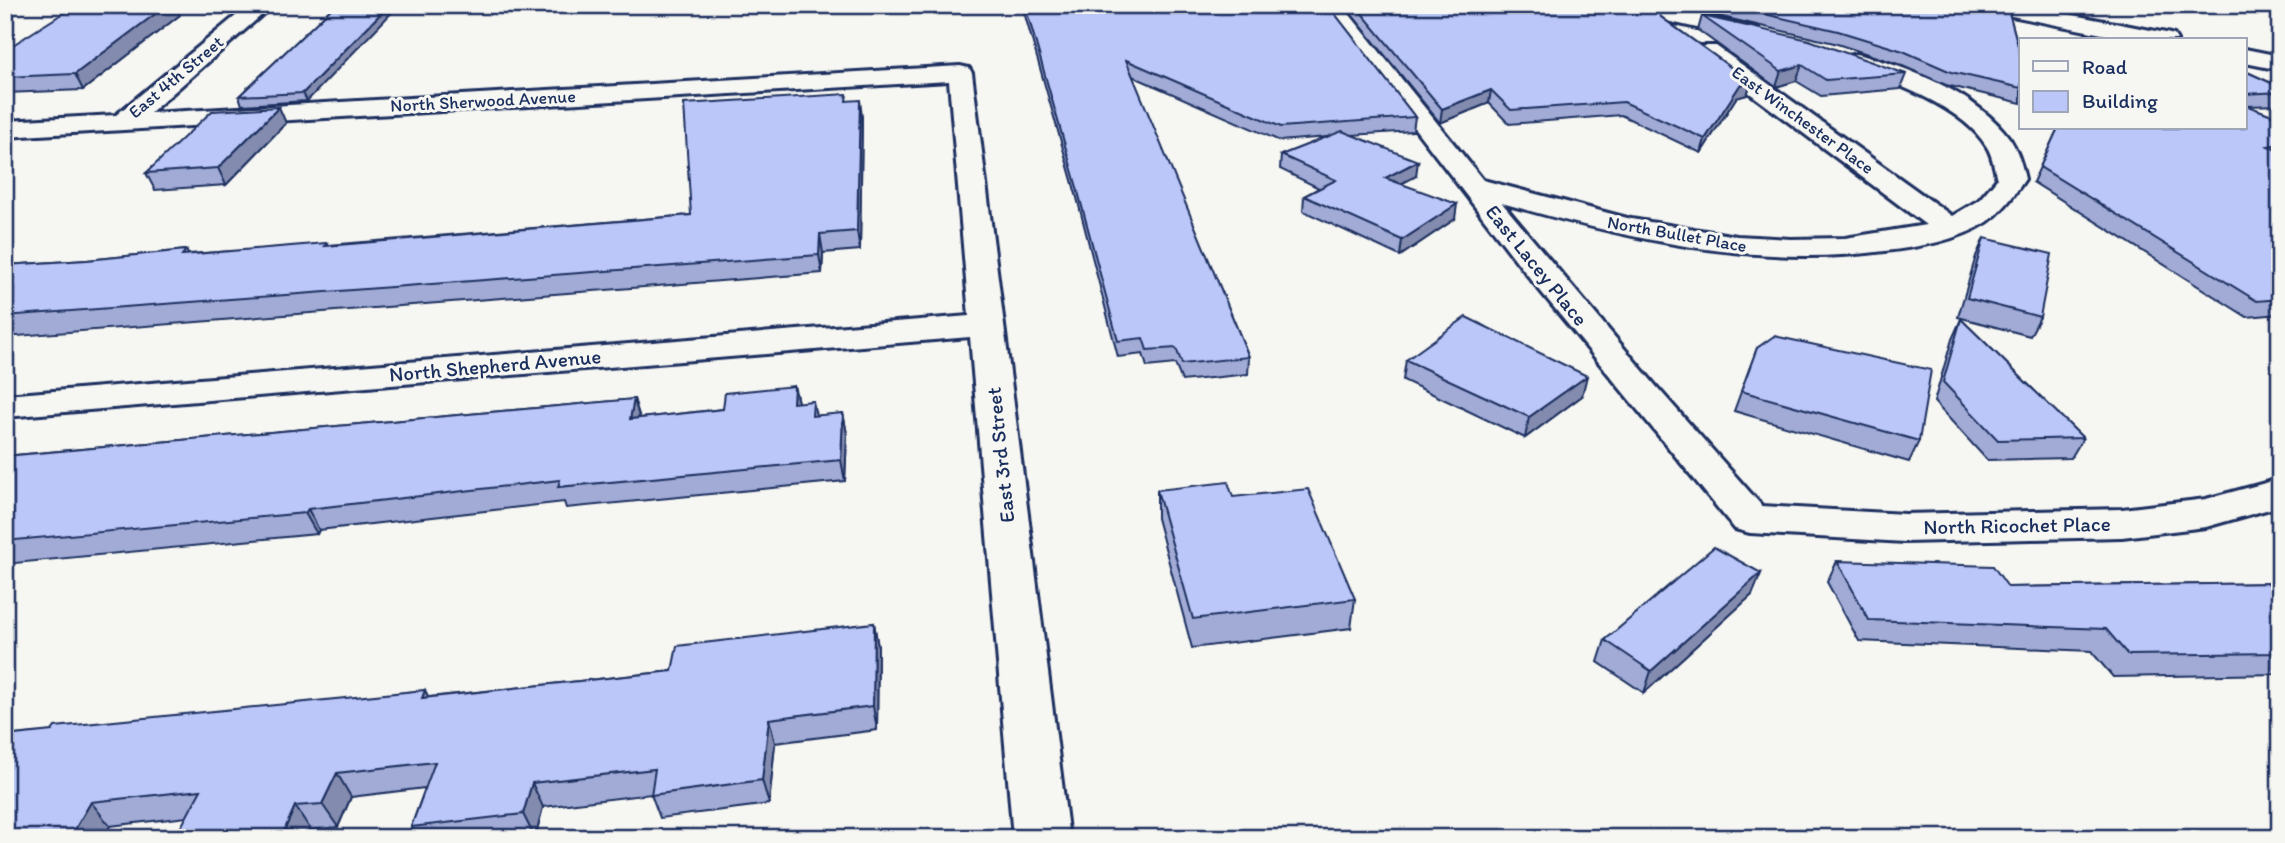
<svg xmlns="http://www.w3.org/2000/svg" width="2285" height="843" font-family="Itim,sans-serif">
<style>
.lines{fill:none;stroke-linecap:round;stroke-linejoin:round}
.minor-casing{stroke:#1b2f5e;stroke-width:6}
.minor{fill:#f6f6f2;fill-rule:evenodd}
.wall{fill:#a1abd5;stroke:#1b2f5e;stroke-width:2}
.shaded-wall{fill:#838bae;stroke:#1b2f5e;stroke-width:2}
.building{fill:#bbc7f8;stroke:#1b2f5e;stroke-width:2}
.labels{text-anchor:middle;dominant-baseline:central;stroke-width:6;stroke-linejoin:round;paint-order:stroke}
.far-street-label{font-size:18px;fill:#1b2f5e;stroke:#f6f6f2}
.street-label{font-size:21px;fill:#1b2f5e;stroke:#f6f6f2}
</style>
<rect width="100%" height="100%" fill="#f6f6f2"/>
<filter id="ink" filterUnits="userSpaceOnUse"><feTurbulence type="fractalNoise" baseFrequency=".0143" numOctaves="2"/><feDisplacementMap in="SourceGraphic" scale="14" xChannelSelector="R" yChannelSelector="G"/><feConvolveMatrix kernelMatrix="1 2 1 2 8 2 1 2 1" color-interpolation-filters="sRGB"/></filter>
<g filter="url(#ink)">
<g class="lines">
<g class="minor-casing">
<g id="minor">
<polygon points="249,5 273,5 150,113 960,66 969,68 972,73 1069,838 1013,838 970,337 5,417 5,395 969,316 949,81 5,137 5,121 116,115"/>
<path d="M1320 5H1342L1483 180 1631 219 1737 236 1791 239 1845 238 1926 225 1700 56 1696 51 1700 46H1716L1952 216 1979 200 1997 179C1994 168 1993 157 1987 147 1963 106 1890 81 1848 66L1844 61 1848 56 1856 54C1909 67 1977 93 2010 139 2018 151 2022 165 2025 179 2014 195 2003 211 1987 222 1957 241 1919 247 1885 251 1754 268 1628 239 1502 203L1655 385 1762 506 1905 514 2122 509 2206 499 2280 479V506L2206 527 2122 537 1905 542 1750 533 1735 529 1525 272Z"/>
<polygon points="1615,5 1656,5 1758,28 1761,33 1758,38 1750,40 1618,10"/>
<polygon points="1976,5 2022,5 2166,33 2174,35 2177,40 2132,40 1987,11 1979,10"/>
<polygon points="2245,49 2280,56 2280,70 2245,63"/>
</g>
</g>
<use href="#minor" class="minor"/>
</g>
<g class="wall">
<polygon points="335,5 307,101 242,105 239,96"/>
<polygon points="1022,5 1328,5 1415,117 1413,131 1351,135 1416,176 1401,184 1455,219 1400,256 1303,211 1304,196 1319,188 1280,169 1281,155 1327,137 1280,141 1132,76 1249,357 1248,374 1182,381 1175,364 1147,367 1143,354 1118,357 1077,198"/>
<polygon points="1344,5 1522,5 1527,9 1661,17 1751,82 1747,95 1736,98 1701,153 1621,115 1509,124 1489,103 1440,123"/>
<polygon points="1671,5 2007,5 2021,57 2021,103 1946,85 1898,64 1834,43"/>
<polygon points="180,15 83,90 5,93 5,50"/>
<polygon points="1702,16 1906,74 1900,89 1821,96 1796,81 1776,87 1698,30"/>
<polygon points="2245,71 2280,87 2280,105 2247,106 2280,118 2280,314 2247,317 2033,182 2058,128 2245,128"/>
<polygon points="848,101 862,117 860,250 823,253 822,273 5,337 5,265 87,260 186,250 188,254 328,245 691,215"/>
<polygon points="286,123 226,185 155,190 146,173"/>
<polygon points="1984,238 2040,317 2030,336 1958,317 1976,256"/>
<polygon points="1961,319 2083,438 2071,458 1987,460 1934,402 1952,339"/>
<polygon points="1757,348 1919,441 1909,462 1734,411"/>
<polygon points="1406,360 1582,396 1525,438 1403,380"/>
<polygon points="794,386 798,403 813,401 816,416 843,413 847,434 845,481 566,508 564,502 319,530 317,534 5,564 5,456 634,399 640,418 723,409"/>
<polygon points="1157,490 1233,497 1355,599 1351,628 1192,648 1157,518"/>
<polygon points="1837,561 2008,587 2280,583 2280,674 2113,677 2091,651 1859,641 1827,582"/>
<polygon points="1761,573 1752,595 1644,693 1598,662 1605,640"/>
<polygon points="874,623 878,647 877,730 775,743 769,804 660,818 651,794 543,807 535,838 417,838 411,827 425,788 351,797 338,827 311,830 187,817 110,826 103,838 5,838 5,736 429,697 672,671"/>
</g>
<g class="shaded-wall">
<polygon points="167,5 175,5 180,15 83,90 75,74"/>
<polygon points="389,5 399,5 307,101 303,93"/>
<polygon points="1802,65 1796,81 1776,87 1781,71"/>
<polygon points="1751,82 1747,95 1736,98 1701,153 1705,139 1740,85"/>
<polygon points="1491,90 1489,103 1440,123 1442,109"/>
<polygon points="860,100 862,117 860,250 857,231"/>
<polygon points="279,107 286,123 226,185 218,168"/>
<polygon points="2280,144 2280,156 2268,146"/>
<polygon points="1418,161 1416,176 1383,193 1385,178"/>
<polygon points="1457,204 1455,219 1400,256 1402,240"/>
<polygon points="820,234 823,253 822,273 819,255"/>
<polygon points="1587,376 1582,396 1525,438 1529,417"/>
<polygon points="794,386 799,406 793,403"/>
<polygon points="634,399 640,420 630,419"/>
<polygon points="843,413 847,434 845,481 841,460"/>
<polygon points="308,509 319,530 317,534 305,513"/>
<polygon points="1761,573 1752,595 1644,693 1651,671"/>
<polygon points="874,623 878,647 877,730 873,706"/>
<polygon points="425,690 437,714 422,698"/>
<polygon points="769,719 775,743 769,804 762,780"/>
<polygon points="337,773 351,797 338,827 322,804"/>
<polygon points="532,783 543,807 535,838 523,814"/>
<polygon points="91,802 110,826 103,838 73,838 71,836"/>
<polygon points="295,806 311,830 307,838 281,838"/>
</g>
<g class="building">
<polygon points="76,5 167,5 75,74 5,77 5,50"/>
<polygon points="335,5 389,5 303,93 239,96"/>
<polygon points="1025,5 1328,5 1415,117 1281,127 1126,60 1249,357 1182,364 1176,348 1147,350 1143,338 1118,341 1076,184"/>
<polygon points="1355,5 1522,5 1527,9 1533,5 1642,5 1658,9 1661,17 1751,82 1740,85 1705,139 1624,102 1511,110 1491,90 1442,109"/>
<polygon points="1726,5 2007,5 2021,57 2021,88 1951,72 1903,51 1838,31"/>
<polygon points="1702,16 1809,40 1906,74 1826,80 1802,65 1781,71"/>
<polygon points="2245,71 2280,87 2280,92 2245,94"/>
<polygon points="847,94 846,101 860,100 857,231 820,234 819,255 5,316 5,265 87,260 186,250 182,255 327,243 325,246 691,215 684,104"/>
<polygon points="2245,105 2280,118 2280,144 2268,146 2280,152 2280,192 2277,193 2280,194 2280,299 2257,301 2040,167 2058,128 2245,128"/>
<polygon points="279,107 218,168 146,173 212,111"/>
<polygon points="1342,131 1418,161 1385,178 1457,204 1402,240 1304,196 1336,180 1281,155"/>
<polygon points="1984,238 2052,254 2040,317 1967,298"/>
<polygon points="1466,317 1587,376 1529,417 1406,360"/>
<polygon points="1961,319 2083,438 1998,440 1943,382"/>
<polygon points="1774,336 1931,370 1919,441 1741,391 1757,348"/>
<polygon points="794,386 793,403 813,401 812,416 843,413 841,460 558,487 560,480 308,509 305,513 5,541 5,456 634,399 630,419 723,409 725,393"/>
<polygon points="1228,482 1233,497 1308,489 1355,599 1193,619 1157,490"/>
<polygon points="1714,547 1761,573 1651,671 1605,640"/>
<polygon points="1837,561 1993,566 2008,587 2280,583 2280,653 2128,655 2106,629 1869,620"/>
<polygon points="874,623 873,706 769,719 762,780 651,795 655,769 532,783 523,814 411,827 435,762 337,773 322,804 295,806 281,838 175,838 201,790 91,802 71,836 49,838 5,838 5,736 52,731 55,727 425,690 422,698 672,671 677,646"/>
</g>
</g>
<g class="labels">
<g class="far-street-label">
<text transform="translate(176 77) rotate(-40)">East 4th Street</text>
<text transform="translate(483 101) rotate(-3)">North Sherwood Avenue</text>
<text transform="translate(1803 120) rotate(36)">East Winchester Place</text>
<text transform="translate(1677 234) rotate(10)">North Bullet Place</text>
</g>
<g class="street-label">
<text transform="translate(1537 265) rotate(51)">East Lacey Place</text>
<text transform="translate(495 365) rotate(-5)">North Shepherd Avenue</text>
<text transform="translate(1000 455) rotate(-96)">East 3rd Street</text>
<text transform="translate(2017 525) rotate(-1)">North Ricochet Place</text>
</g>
</g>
<rect width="2285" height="843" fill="none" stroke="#f6f6f2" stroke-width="28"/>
<rect x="14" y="14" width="2257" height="815" fill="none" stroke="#1b2f5e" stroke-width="2.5" filter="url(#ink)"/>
<rect x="2019" y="38" width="228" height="91" fill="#f6f6f2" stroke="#9ea6b7" stroke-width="2"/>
<rect x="2033" y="61" width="35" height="10" fill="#f6f6f2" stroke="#9ea6b7" stroke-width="2"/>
<text x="2082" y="74" font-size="21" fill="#1b2f5e">Road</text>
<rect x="2033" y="91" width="35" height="21" fill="#bbc7f8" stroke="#9ea6b7" stroke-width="2"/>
<text x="2082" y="108" font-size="21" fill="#1b2f5e">Building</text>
</svg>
